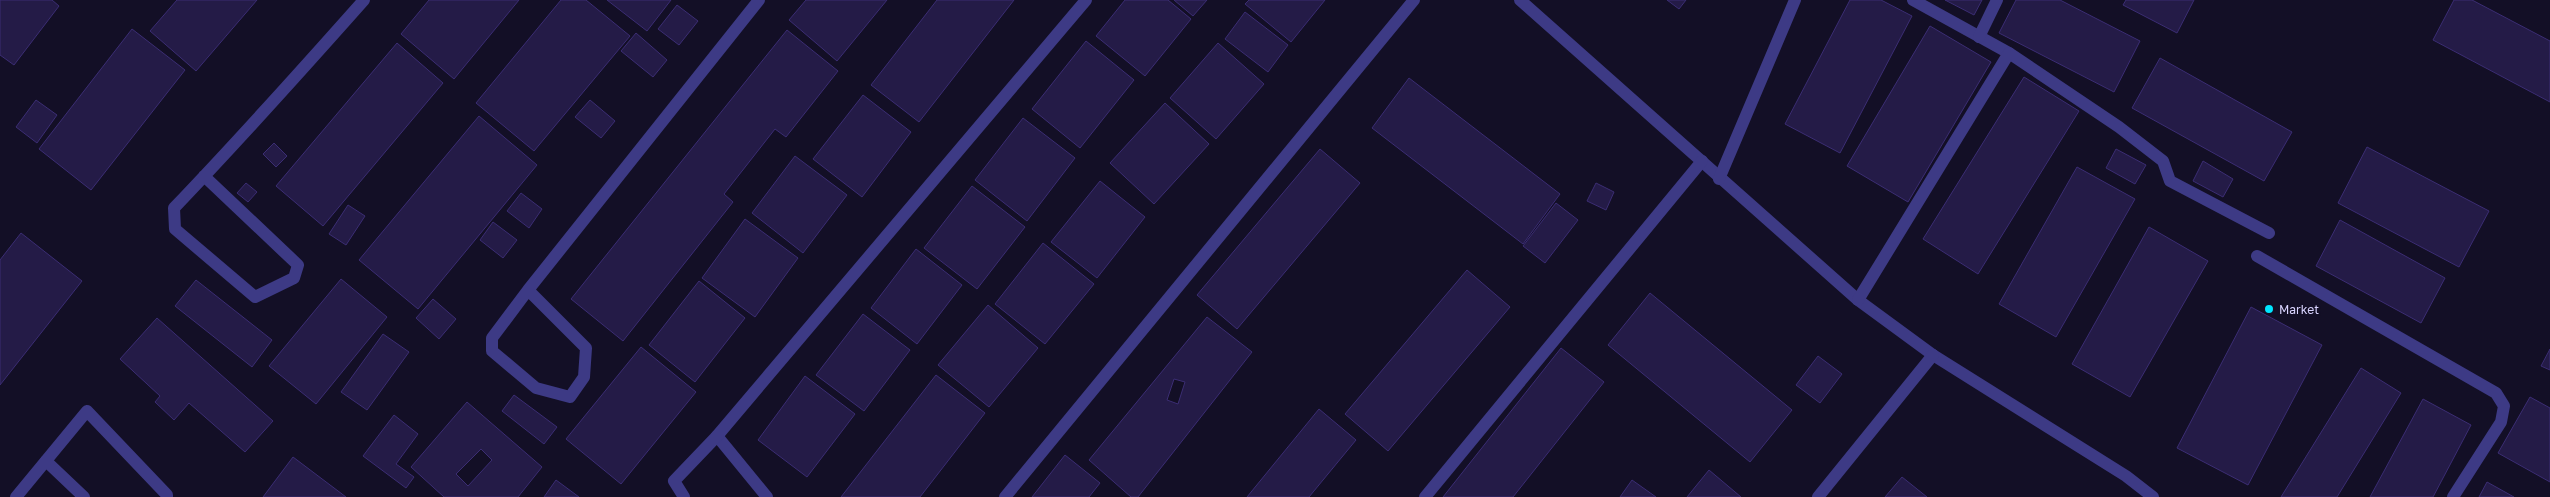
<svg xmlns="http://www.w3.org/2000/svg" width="2550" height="497" font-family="'Golos Text',sans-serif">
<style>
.building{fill:#241b47;stroke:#3b2d73;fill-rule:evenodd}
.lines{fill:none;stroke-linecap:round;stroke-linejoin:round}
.minor{stroke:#3d3a85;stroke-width:12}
.poi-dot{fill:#00e5ff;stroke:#130f26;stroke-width:2}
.labels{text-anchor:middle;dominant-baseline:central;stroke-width:4;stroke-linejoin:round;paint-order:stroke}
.poi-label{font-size:12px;fill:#d9d4ff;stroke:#130f26;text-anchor:start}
</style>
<rect width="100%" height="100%" fill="#130f26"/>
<g class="building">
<polygon points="0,0 52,0 59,6 14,65 0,55"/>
<polygon points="177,0 257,0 196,71 150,31"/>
<polygon points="429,0 519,0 454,79 401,34"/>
<polygon points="561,0 586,0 630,36 534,151 476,103"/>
<polygon points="607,0 671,0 647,31"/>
<polygon points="806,0 887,0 837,61 789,20"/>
<polygon points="937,0 1014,0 919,122 871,85"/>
<polygon points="1125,0 1168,0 1191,19 1145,76 1096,36"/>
<polygon points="1174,0 1207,0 1193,16"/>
<polygon points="1249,0 1325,0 1291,42 1245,4"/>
<polygon points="1667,0 1686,0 1679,9"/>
<polygon points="1850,0 1881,0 1912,16 1840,153 1785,124"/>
<polygon points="1945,0 1982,0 1974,15"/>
<polygon points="2016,0 2060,0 2140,41 2114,92 1999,33"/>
<polygon points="2126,0 2194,0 2177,33 2123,5"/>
<polygon points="2454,0 2472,0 2550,41 2550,102 2433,40"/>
<polygon points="677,5 698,21 679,45 658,29"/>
<polygon points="1245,12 1288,45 1268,72 1225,39"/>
<polygon points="1930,26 1991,62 1908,202 1847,166"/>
<polygon points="132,29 185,70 91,190 39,149"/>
<polygon points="787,30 838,71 786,137 775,129 724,194 733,202 623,341 571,299"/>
<polygon points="636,33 667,60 653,77 621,51"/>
<polygon points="1086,41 1134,80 1080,148 1032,109"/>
<polygon points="397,43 443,83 323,226 276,186"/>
<polygon points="1218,43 1264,84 1216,139 1170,98"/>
<polygon points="2160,58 2292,132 2264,181 2132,108"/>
<polygon points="2024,77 2079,111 1978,274 1923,239"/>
<polygon points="1409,78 1560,194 1523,244 1372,128"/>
<polygon points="863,95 911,132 862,197 813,159"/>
<polygon points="36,100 57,115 37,143 16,127"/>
<polygon points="590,100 615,121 601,138 575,117"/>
<polygon points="1165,103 1209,144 1154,204 1110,163"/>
<polygon points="479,116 537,165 418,309 359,260"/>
<polygon points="1023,118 1075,158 1027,221 975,180"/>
<polygon points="274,143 287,156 276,167 263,154"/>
<polygon points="2367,147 2489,211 2459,267 2338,203"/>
<polygon points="1320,149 1360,183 1237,329 1197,295"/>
<polygon points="2116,149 2146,165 2135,184 2106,168"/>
<polygon points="795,156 847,195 803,253 752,213"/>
<polygon points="2203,161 2233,179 2223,197 2193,181"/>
<polygon points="2077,167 2135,199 2056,337 1999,304"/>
<polygon points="1100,181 1145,217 1097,278 1051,242"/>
<polygon points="246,183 257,192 248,202 237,193"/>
<polygon points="1596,183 1614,192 1606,210 1587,201"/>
<polygon points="972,186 1025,227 977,289 924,248"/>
<polygon points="521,193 542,209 529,228 507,211"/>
<polygon points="1556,203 1578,220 1545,263 1523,246"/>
<polygon points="348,205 365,216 346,245 329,234"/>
<polygon points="745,219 798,258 755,317 702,278"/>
<polygon points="2340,220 2445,278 2421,323 2316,266"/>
<polygon points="493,222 517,240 503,258 480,240"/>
<polygon points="2149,227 2208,261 2130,397 2072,364"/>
<polygon points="21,233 82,281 0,385 0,260"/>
<polygon points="1043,243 1094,284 1045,344 995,304"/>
<polygon points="916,249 962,285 917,344 871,308"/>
<polygon points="1467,270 1510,307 1388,451 1345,414"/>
<polygon points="341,279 387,317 316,404 269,366"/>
<polygon points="196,280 272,340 252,367 175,306"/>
<polygon points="699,281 745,318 695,382 649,345"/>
<polygon points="1650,293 1792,410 1750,462 1608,345"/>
<polygon points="433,299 456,319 439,339 416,318"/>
<polygon points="988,305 1038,348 989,407 938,365"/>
<polygon points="2251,307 2322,345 2248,485 2177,448"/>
<polygon points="863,314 910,350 864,411 816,375"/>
<path d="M1207 317 1252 352 1138 497H1131L1089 460ZM1174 379 1185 382 1178 404 1167 400Z"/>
<polygon points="157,318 273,421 245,452 189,403 174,420 155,402 160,396 120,359"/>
<polygon points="383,334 409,352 367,410 341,392"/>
<polygon points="641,347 696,392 621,484 566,439"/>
<polygon points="1561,348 1604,382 1513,497 1443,497"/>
<polygon points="2550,349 2550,370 2541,366"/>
<polygon points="1818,356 1842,374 1820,403 1796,385"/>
<polygon points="2361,368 2401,393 2337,497 2281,497"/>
<polygon points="936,375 985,413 920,497 841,497"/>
<polygon points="805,376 855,414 807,477 758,440"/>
<polygon points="514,395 557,427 544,444 502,411"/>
<polygon points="2530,397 2550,408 2550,482 2498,453"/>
<polygon points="2423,399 2471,425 2433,497 2370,497"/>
<path d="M467 402 542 467 518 497H444L411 467ZM481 449 492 460 468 486 456 474Z"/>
<polygon points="1319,409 1356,440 1309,497 1247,497"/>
<polygon points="394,415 418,434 396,464 414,477 406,488 363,456"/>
<polygon points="1065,455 1100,483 1089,497 1032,497"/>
<polygon points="293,457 346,497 263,497"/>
<polygon points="1709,470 1741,497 1687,497"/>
<polygon points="1902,477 1927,497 1885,497"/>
<polygon points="556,480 579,497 544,497"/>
<polygon points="1632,480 1656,497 1620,497"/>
<polygon points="2487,482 2514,497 2479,497"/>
</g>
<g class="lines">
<g class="minor">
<polyline points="1520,0 1858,300 1933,355 2126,476 2153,497"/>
<polyline points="1913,0 2009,53"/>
<polyline points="1979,37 1997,0"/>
<path d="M204 176 298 265 294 278 255 297 175 229 174 208C239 140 301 71 364 0"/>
<polyline points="1719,179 1795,0"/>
<polyline points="2257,256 2496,393 2504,406 2501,422 2453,497"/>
<polyline points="528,290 586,348 584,377 570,397 536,388 492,351 492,338 528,290 759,0"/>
<polyline points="1858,300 2009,53 2119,127 2163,161 2170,181 2269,233"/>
<polyline points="717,436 767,497"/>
<polyline points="46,461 84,497"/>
<polyline points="16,497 87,411 167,495 167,497"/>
<polyline points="684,497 674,481 717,436 1086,0"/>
<polyline points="1005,497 1414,0"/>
<polyline points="1425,497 1702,161"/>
<polyline points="1818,497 1933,355"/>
</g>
</g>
<circle class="poi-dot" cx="2269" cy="309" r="5"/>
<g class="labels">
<g class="poi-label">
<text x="2279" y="309">Market</text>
</g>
</g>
</svg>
